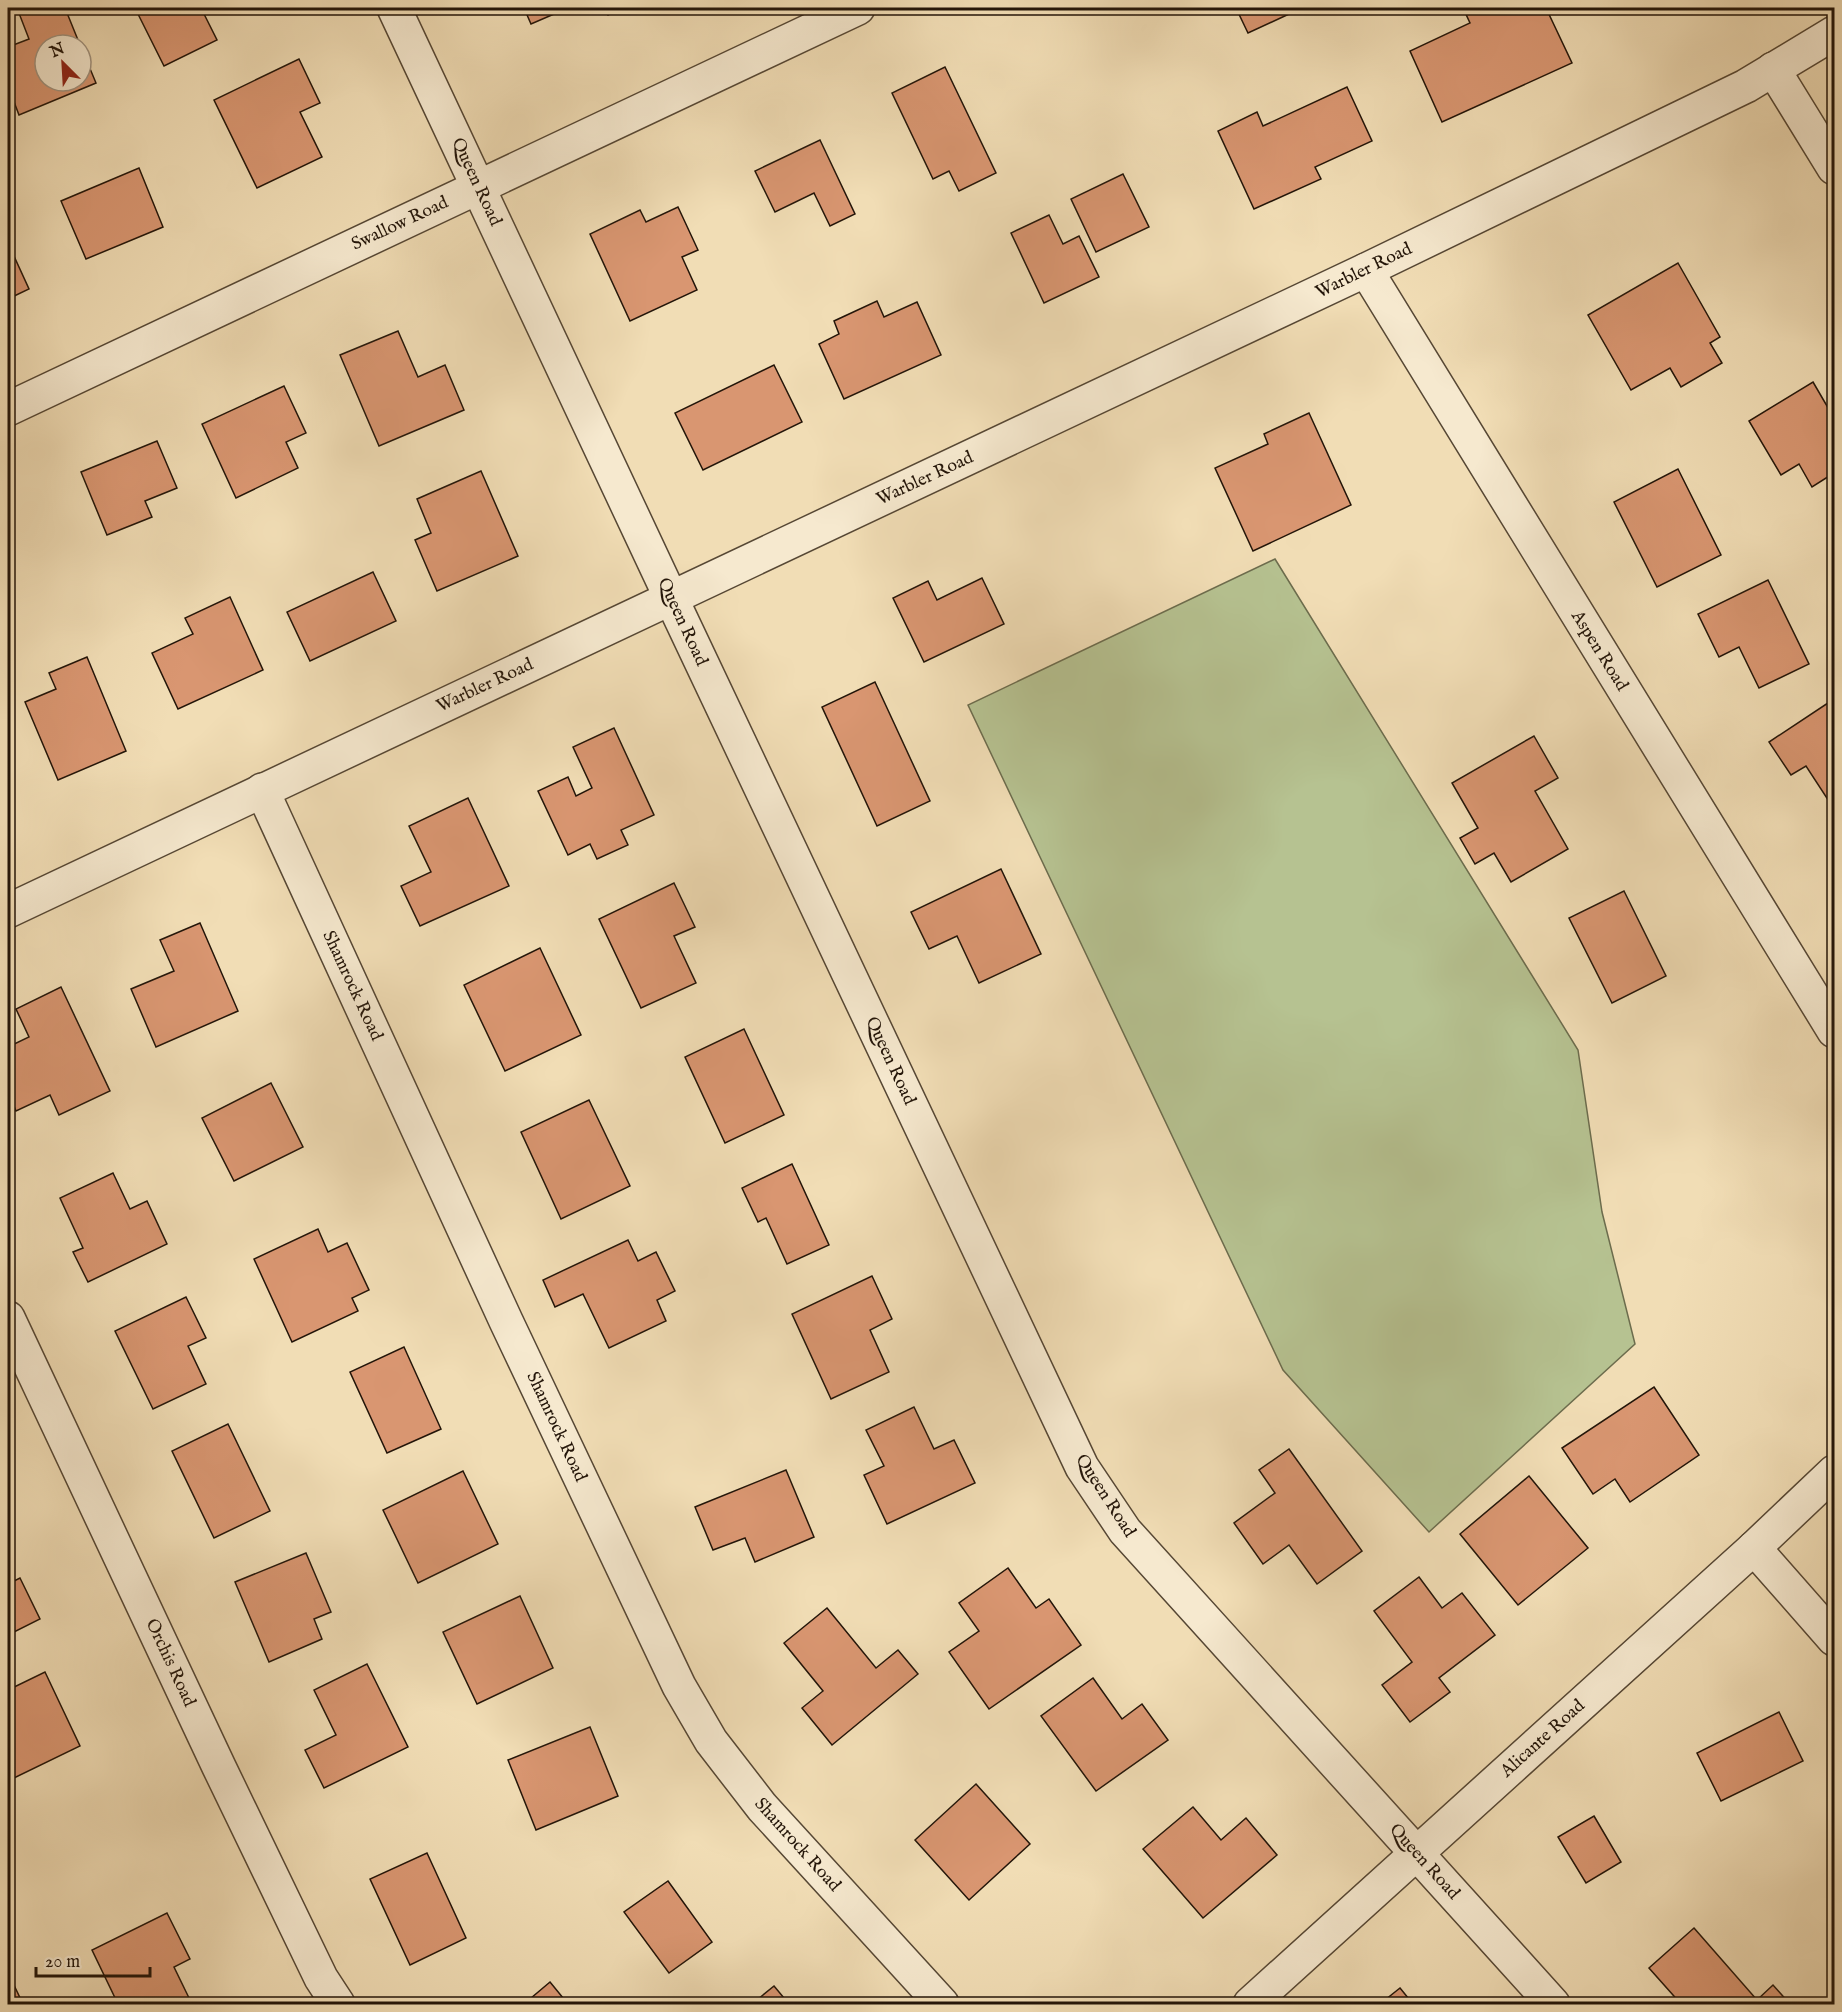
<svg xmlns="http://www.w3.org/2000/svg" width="1842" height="2012" font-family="'IM FELL English',serif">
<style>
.green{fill:#b6c291;stroke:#6c6c4d;stroke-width:1.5}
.building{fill:#d99671;stroke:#231509;stroke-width:1.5}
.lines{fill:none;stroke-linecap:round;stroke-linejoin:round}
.minor-casing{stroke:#564734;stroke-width:36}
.minor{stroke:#f6e9cf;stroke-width:33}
.labels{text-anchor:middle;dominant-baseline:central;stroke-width:5;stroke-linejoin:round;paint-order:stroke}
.street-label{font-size:18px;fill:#231509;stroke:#f6e9cf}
</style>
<rect width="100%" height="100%" fill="#f1ddb5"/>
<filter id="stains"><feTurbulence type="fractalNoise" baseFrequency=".00333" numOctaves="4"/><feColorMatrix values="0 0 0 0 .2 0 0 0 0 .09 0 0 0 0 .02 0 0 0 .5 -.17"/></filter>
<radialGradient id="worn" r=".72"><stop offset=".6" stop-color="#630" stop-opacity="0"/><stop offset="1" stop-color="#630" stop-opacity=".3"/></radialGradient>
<polygon class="green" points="1275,559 1578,1050 1602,1212 1635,1344 1429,1532 1283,1370 968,705"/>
<g class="building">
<polygon points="17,8 65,8 80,45 45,45 45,81 81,81 81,47 96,83 19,115 8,86 8,47 29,39"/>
<polygon points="135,8 201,8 217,40 164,66"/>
<polygon points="524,8 568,8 531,24"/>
<polygon points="605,8 623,8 608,15"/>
<polygon points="1236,8 1302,8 1248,33"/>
<polygon points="1463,8 1546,8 1572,63 1442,122 1410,51 1470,23"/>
<polygon points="299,59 320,103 300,112 322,157 257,188 214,100"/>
<polygon points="945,67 996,173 959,191 949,171 933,179 892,93"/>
<polygon points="1347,87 1372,141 1315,167 1321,179 1254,209 1218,131 1257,112 1263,126"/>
<polygon points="820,140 855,214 830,226 814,193 775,212 755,171"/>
<polygon points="139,168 163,227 86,259 61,201"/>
<polygon points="1123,174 1149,227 1096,252 1071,199"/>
<polygon points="678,207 698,250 682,257 697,290 630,321 590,234 640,210 646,222"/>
<polygon points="1049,215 1063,244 1079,236 1099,277 1044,303 1011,233"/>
<polygon points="8,243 29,289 8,299"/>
<polygon points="1678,263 1720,337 1710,343 1722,363 1681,387 1670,368 1631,390 1588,315"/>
<polygon points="877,301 884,317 917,302 941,355 844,399 819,344 839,334 834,321"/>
<polygon points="398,331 418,377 445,365 464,410 379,446 340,355"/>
<polygon points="774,365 802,422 703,470 675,413"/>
<polygon points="1813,382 1834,418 1834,473 1812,487 1799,464 1781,475 1749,421"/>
<polygon points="284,386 306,433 286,442 298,468 236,498 202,424"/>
<polygon points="1309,413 1351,505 1253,551 1215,468 1268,444 1264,434"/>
<polygon points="157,441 177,488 145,501 152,517 107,535 81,472"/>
<polygon points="1678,469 1721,555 1657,587 1614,502"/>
<polygon points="481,471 518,556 437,591 415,540 431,533 417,499"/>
<polygon points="373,572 396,621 310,661 287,612"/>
<polygon points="982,578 1004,624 924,662 893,598 928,581 937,600"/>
<polygon points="1768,580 1809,664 1759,688 1739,647 1719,657 1698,614"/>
<polygon points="230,597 263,670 178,709 152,653 193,634 185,618"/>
<polygon points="87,657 126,751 58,780 25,702 56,689 49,673"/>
<polygon points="875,682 930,801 877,826 822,707"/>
<polygon points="1834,699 1834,809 1806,766 1791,775 1769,742"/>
<polygon points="614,728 654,815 621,830 628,845 597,859 590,844 568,855 538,791 568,777 576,796 592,788 573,747"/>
<polygon points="1534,736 1558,778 1535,791 1568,849 1511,882 1494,853 1475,864 1460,838 1478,828 1452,783"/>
<polygon points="468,798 509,886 420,926 401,886 431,872 409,826"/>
<polygon points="1001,869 1041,954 979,983 957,936 929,949 911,912"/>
<polygon points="674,883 695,927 674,936 696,983 641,1008 599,919"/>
<polygon points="1624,891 1666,976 1612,1003 1569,918"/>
<polygon points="200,923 238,1011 156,1047 131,989 174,971 160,940"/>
<polygon points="540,948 581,1035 505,1071 464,985"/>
<polygon points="61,987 110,1091 59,1115 50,1095 16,1111 8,1092 8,1047 29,1037 16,1009"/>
<polygon points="744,1029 784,1115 725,1143 685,1057"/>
<polygon points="271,1083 303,1147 234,1181 202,1118"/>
<polygon points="589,1100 630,1186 561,1219 521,1132"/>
<polygon points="792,1164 829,1245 787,1264 766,1218 758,1222 742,1188"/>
<polygon points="113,1173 130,1209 147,1201 167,1244 88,1282 73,1252 83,1248 60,1198"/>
<polygon points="318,1229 328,1252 347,1243 369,1290 352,1298 358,1311 292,1342 254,1259"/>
<polygon points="628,1240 638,1261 656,1252 675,1291 657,1300 666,1321 609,1348 583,1294 555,1307 543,1280"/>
<polygon points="872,1276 892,1319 870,1330 889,1372 831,1399 792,1314"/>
<polygon points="186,1297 206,1338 188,1346 206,1384 153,1409 115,1331"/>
<polygon points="404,1347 441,1429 387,1453 350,1372"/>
<polygon points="1654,1387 1699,1455 1630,1502 1615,1479 1593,1494 1562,1448"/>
<polygon points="914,1407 934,1449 954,1440 975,1483 887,1524 864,1475 884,1466 866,1430"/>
<polygon points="228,1424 270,1511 214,1538 172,1451"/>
<polygon points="1289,1449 1362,1551 1317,1584 1289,1545 1263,1564 1234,1523 1275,1493 1259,1470"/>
<polygon points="786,1470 814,1537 755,1562 745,1538 713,1550 695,1507"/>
<polygon points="463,1471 498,1544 418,1583 383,1510"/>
<polygon points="1529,1476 1588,1548 1518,1605 1460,1534"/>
<polygon points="306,1553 331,1612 314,1619 322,1639 269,1662 235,1582"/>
<polygon points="1008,1568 1036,1608 1049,1599 1081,1645 989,1709 949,1652 979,1631 959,1603"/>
<polygon points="1419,1577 1442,1608 1462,1593 1495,1635 1439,1678 1450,1692 1410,1722 1382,1685 1412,1662 1374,1611"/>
<polygon points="20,1578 40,1619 8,1635 8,1584"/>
<polygon points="520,1596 553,1668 477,1704 443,1632"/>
<polygon points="827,1608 876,1668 898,1650 918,1674 832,1745 802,1708 823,1691 784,1643"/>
<polygon points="367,1664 408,1747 324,1788 305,1750 336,1735 314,1690"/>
<polygon points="45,1672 80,1746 14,1778 8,1765 8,1690"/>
<polygon points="1093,1678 1122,1719 1142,1704 1168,1740 1096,1791 1041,1716"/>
<polygon points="1779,1712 1803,1761 1721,1801 1697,1753"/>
<polygon points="590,1727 618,1796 536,1830 508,1760"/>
<polygon points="976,1784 1030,1844 969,1900 915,1840"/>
<polygon points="1193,1807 1221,1840 1246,1818 1277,1855 1203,1918 1143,1849"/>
<polygon points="1594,1816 1621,1862 1586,1883 1558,1837"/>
<polygon points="427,1853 466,1938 410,1965 370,1879"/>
<polygon points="668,1881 712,1942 669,1973 624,1912"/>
<polygon points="167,1913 190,1959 174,1967 191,2002 186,2004 118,2004 92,1950"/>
<polygon points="1694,1928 1757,2000 1773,1985 1790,2004 1681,2004 1649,1968"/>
<polygon points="12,1981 23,2004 8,2004 8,1983"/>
<polygon points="550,1982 568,2004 524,2004"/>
<polygon points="774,1986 789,2004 752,2004"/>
<polygon points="1400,1988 1413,2004 1380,2004"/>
</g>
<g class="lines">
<g class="minor-casing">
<g id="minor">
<polyline points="394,8 671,598 1082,1467 1125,1531 1553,2004"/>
<polyline points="1773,69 1834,168"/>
<polyline points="1366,270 1834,1031"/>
<polyline points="8,409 858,8"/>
<polyline points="262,790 506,1321 679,1686 711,1741 762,1807 942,2004"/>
<polyline points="8,911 1366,270 1746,86 1834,33"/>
<polyline points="8,1318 219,1767 321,1978 338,2004"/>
<polyline points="1754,1548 1834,1639"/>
<polyline points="1250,2004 1754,1548 1834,1472"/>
</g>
</g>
<use href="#minor" class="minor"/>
</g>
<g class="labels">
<g class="street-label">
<text transform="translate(476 182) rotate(65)">Queen Road</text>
<text transform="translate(400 224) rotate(-25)">Swallow Road</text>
<text transform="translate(1364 271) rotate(-26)">Warbler Road</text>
<text transform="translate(925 479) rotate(-25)">Warbler Road</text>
<text transform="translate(682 622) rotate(65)">Queen Road</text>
<text transform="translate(1599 651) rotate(58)">Aspen Road</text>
<text transform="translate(485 686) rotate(-25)">Warbler Road</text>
<text transform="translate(352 986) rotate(65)">Shamrock Road</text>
<text transform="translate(890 1061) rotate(65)">Queen Road</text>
<text transform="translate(556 1427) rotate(65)">Shamrock Road</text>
<text transform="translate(1105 1496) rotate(57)">Queen Road</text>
<text transform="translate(170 1663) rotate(65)">Orchis Road</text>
<text transform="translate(1543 1739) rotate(-42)">Alicante Road</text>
<text transform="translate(797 1845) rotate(48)">Shamrock Road</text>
<text transform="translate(1424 1862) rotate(48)">Queen Road</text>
</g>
</g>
<rect width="1842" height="2012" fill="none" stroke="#f1ddb5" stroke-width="30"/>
<rect x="9" y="9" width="1824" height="1994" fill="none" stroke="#231509" stroke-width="3"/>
<rect x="15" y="15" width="1812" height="1982" fill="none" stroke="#231509" stroke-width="1.5"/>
<g transform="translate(63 63) rotate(336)"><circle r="28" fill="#f6e9cf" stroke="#a29480" stroke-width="1.5"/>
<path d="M0-4.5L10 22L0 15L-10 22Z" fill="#8f2418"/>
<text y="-9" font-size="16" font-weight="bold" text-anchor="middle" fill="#231509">N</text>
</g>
<path d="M36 1967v9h114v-9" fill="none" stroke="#231509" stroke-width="3"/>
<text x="45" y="1967" font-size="18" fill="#231509" stroke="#f6e9cf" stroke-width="4.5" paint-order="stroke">20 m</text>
<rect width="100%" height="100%" filter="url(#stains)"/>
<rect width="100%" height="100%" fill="url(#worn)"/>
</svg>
